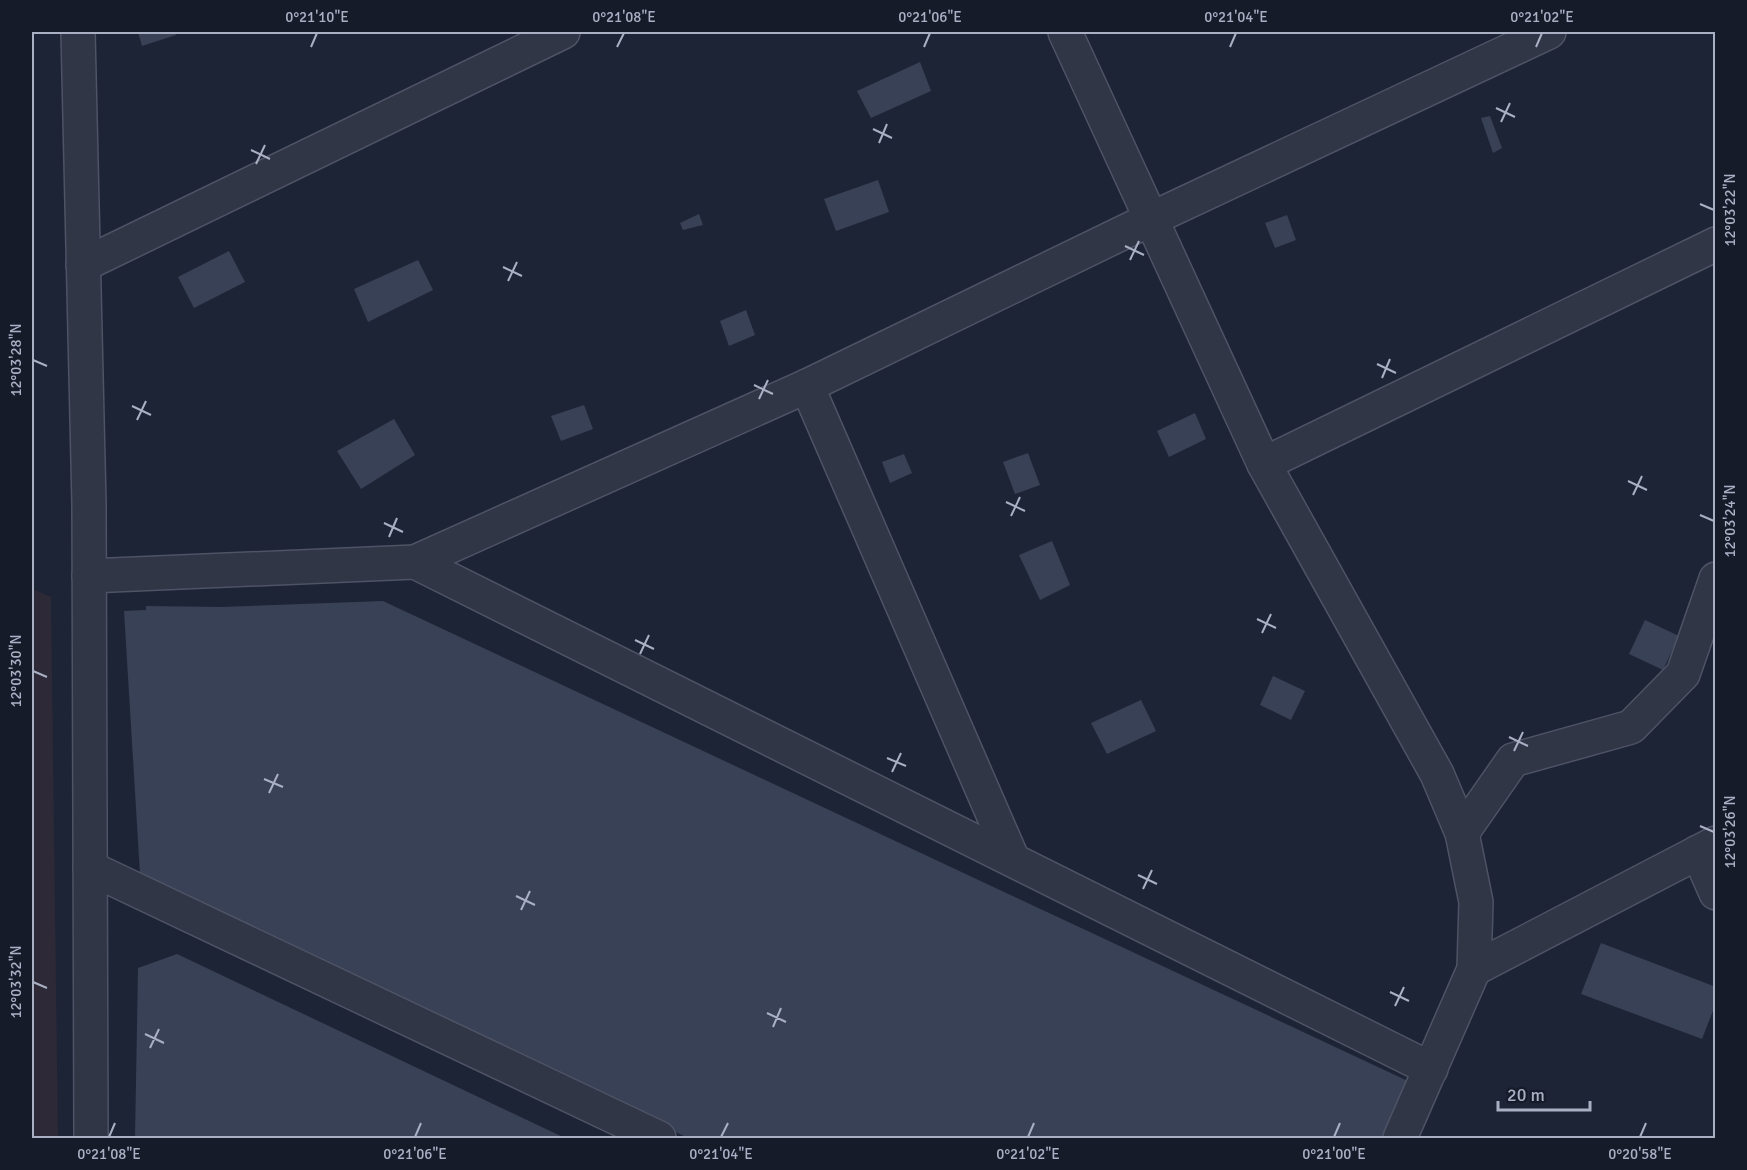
<svg xmlns="http://www.w3.org/2000/svg" width="1747" height="1170" font-family="Signika,sans-serif">
<style>
.medical{fill:#2d2937}
.building{fill:#394157}
.lines{fill:none;stroke-linecap:round;stroke-linejoin:round}
.minor-casing{stroke:#4e5365;stroke-width:36}
.minor{stroke:#303646;stroke-width:33}
.ticks{fill:none;stroke:#aab0c4;stroke-width:2}
.neatline{fill:none;stroke:#aab0c4;stroke-width:2}
.ticks-label{font-size:15px;text-anchor:middle;fill:#aab0c4}
</style>
<rect width="100%" height="100%" fill="#1d2436"/>
<polygon class="medical" points="32,589 51,597 58,1138 32,1138"/>
<g class="building">
<polygon points="138,32 175,32 176,35 142,46"/>
<polygon points="920,62 931,91 871,118 857,91"/>
<polygon points="1490,116 1502,148 1493,153 1481,118"/>
<polygon points="878,180 889,212 836,231 824,199"/>
<polygon points="699,214 703,225 683,230 680,223"/>
<polygon points="1287,215 1296,240 1275,248 1265,223"/>
<polygon points="229,251 245,282 194,308 178,277"/>
<polygon points="418,260 433,290 368,322 354,289"/>
<polygon points="746,310 755,335 729,346 720,321"/>
<polygon points="584,405 593,429 561,441 551,416"/>
<polygon points="1195,413 1206,439 1169,457 1157,431"/>
<polygon points="394,419 415,455 361,489 337,451"/>
<polygon points="1028,453 1040,485 1015,494 1003,462"/>
<polygon points="904,454 912,473 890,483 882,462"/>
<polygon points="1052,541 1070,585 1040,600 1019,555"/>
<polygon points="383,601 1410,1082 1384,1138 688,1138 140,874 124,611 146,610 146,606 220,607"/>
<polygon points="1645,620 1679,636 1663,670 1629,654"/>
<polygon points="1273,676 1305,691 1291,720 1260,705"/>
<polygon points="1141,700 1156,731 1107,754 1091,723"/>
<polygon points="1601,943 1716,987 1716,1003 1702,1039 1581,994"/>
<polygon points="177,954 565,1138 135,1138 138,968"/>
</g>
<g class="lines">
<g class="minor-casing">
<g id="minor">
<polyline points="78,32 89,504 91,1138"/>
<polyline points="1065,32 1264,464 1437,774 1462,833 1476,902 1474,969 1400,1138"/>
<polyline points="83,265 563,32"/>
<polyline points="807,386 1012,858"/>
<polyline points="1264,464 1716,244"/>
<polyline points="415,562 1431,1069"/>
<polyline points="89,576 415,562 807,386 1151,219 1549,32"/>
<polyline points="1462,833 1513,760 1631,727 1683,674 1716,579"/>
<polyline points="1698,852 1716,893"/>
<polyline points="90,868 659,1138"/>
<polyline points="1474,969 1716,843"/>
</g>
</g>
<use href="#minor" class="minor"/>
</g>
<path class="ticks" d="M311 47 317 33M617 47 624 33M924 47 930 33M1230 47 1236 33M1536 47 1542 33M1496 108 1515 117M1501 122 1510 103M873 129 892 138M879 143 887 124M251 150 270 159M256 164 265 145M1700 204 1714 210M1125 246 1144 255M1130 260 1139 241M503 267 522 276M508 281 517 262M33 360 47 366M1377 364 1396 373M1382 378 1390 359M754 385 773 394M759 399 768 380M132 406 151 415M137 420 146 401M1628 481 1647 490M1633 495 1642 476M1006 502 1025 511M1700 515 1714 521M1011 516 1020 497M384 523 403 532M389 537 397 518M1257 619 1276 628M1262 633 1271 614M635 640 654 649M640 654 649 635M33 671 47 677M1509 737 1528 746M1514 751 1523 732M887 758 906 766M892 772 901 753M264 779 283 787M269 793 278 774M1700 826 1714 832M1138 875 1157 884M1143 889 1152 870M516 896 535 905M521 910 530 891M33 982 47 988M1390 992 1409 1001M1395 1006 1404 987M767 1013 786 1022M773 1027 781 1008M145 1034 164 1043M150 1048 159 1029M109 1137 115 1123M415 1137 421 1123M721 1137 728 1123M1028 1137 1034 1123M1334 1137 1340 1123M1640 1137 1646 1123"/>
<rect width="1747" height="1170" fill="none" stroke="#161b2a" stroke-width="66"/>
<path d="M1498 1101v9h92v-9" fill="none" stroke="#aab0c4" stroke-width="3"/>
<text x="1507" y="1101" font-size="18" fill="#aab0c4" stroke="#161b2a" stroke-width="4.5" paint-order="stroke">20 m</text>
<rect x="33" y="33" width="1681" height="1104" class="neatline"/>
<g class="ticks-label">
<text x="317" y="22">0°21'10"E</text>
<text x="624" y="22">0°21'08"E</text>
<text x="930" y="22">0°21'06"E</text>
<text x="1236" y="22">0°21'04"E</text>
<text x="1542" y="22">0°21'02"E</text>
<text transform="translate(1730 210) rotate(-90)" y="5">12°03'22"N</text>
<text transform="translate(16 360) rotate(-90)" y="5">12°03'28"N</text>
<text transform="translate(1730 521) rotate(-90)" y="5">12°03'24"N</text>
<text transform="translate(16 671) rotate(-90)" y="5">12°03'30"N</text>
<text transform="translate(1730 832) rotate(-90)" y="5">12°03'26"N</text>
<text transform="translate(16 982) rotate(-90)" y="5">12°03'32"N</text>
<text x="109" y="1159">0°21'08"E</text>
<text x="415" y="1159">0°21'06"E</text>
<text x="721" y="1159">0°21'04"E</text>
<text x="1028" y="1159">0°21'02"E</text>
<text x="1334" y="1159">0°21'00"E</text>
<text x="1640" y="1159">0°20'58"E</text>
</g>
</svg>
